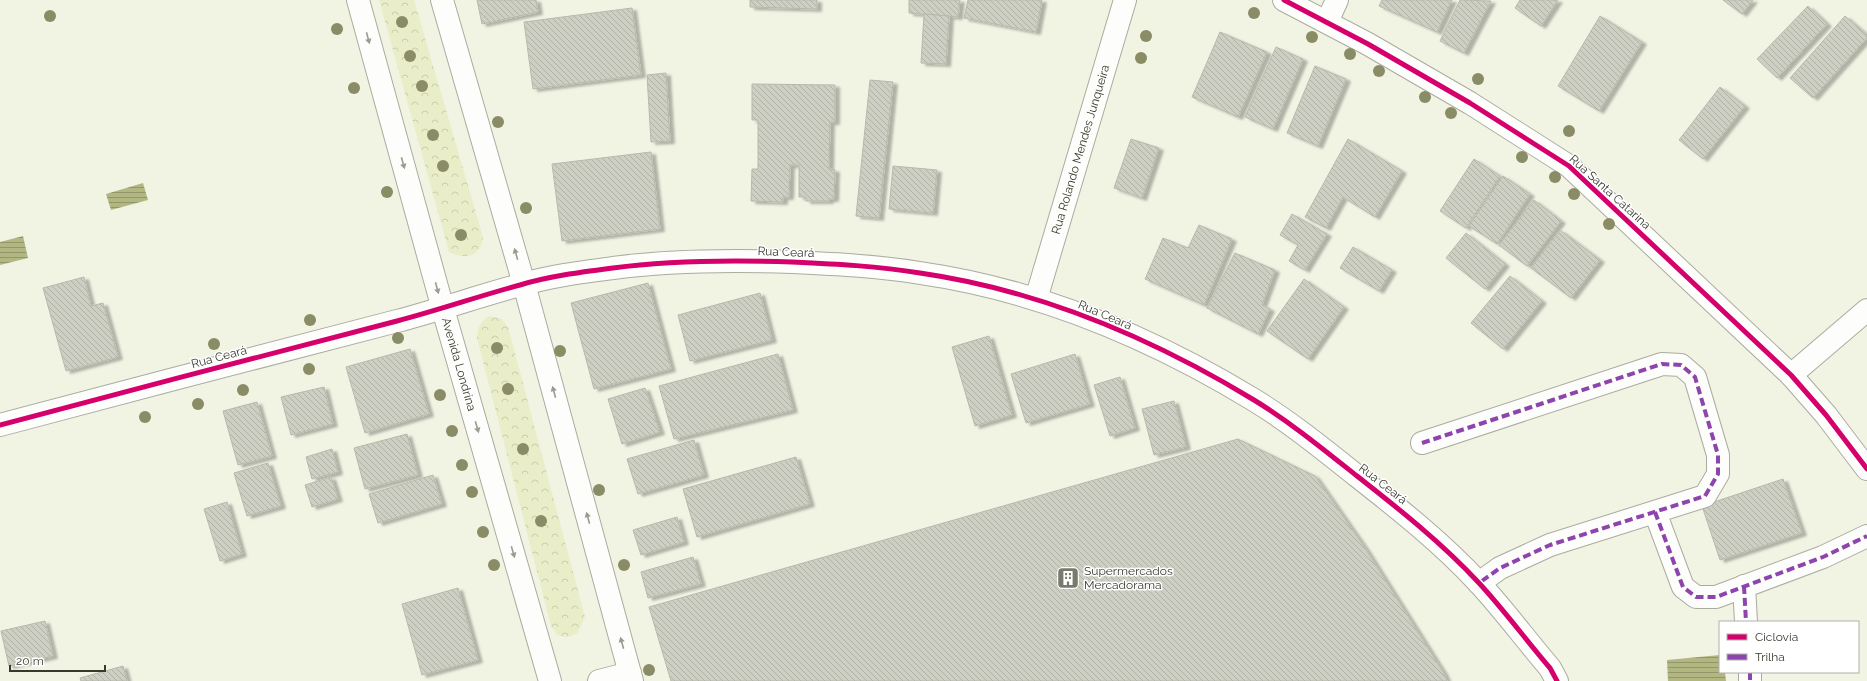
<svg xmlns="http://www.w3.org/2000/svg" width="1867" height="681" font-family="Raleway,sans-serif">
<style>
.park{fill:url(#park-crowns)}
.water{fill:url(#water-rules)}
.building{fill:url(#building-back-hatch);stroke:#b7b9ad;filter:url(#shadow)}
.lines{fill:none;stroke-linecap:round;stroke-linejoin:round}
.minor-casing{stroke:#aaac9f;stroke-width:24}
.secondary-casing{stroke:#aaac9f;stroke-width:24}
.minor{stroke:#fdfdfb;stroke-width:22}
.secondary{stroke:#fdfdfb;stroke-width:22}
.quiet{stroke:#8e44ad;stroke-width:4;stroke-dasharray:8 4;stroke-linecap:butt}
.cycleway-casing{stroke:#fff;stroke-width:8}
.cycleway{stroke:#d6006c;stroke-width:5}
.tree{fill:#8a8c66}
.oneway{fill:#9a9b94}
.labels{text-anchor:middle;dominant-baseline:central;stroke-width:3;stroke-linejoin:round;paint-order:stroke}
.street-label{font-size:12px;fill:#37392d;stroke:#fff}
.poi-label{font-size:12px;fill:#37392d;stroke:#fff;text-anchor:start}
</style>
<defs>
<pattern id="park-crowns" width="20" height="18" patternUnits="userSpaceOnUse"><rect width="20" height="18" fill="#e9eec9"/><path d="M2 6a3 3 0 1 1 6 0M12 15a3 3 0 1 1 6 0" fill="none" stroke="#c8cdad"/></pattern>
<pattern id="water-rules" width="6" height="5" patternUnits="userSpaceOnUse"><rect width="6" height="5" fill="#b2b782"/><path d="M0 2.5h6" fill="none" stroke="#92966b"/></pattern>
<pattern id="building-back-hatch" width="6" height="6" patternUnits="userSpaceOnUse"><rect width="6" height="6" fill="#cdcfc2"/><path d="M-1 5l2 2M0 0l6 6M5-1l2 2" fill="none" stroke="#b1b2a7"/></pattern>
<filter id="shadow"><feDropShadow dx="4.5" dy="2.5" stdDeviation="1" flood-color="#0004"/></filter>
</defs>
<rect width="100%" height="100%" fill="#f1f3e3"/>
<g class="park">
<path d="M379 0H414L483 237C481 257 464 260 449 252Z"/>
<path d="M490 316 502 319 508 327 585 617 577 634 566 637 557 635 551 626 477 338C478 327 480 321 490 316Z"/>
</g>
<g class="water">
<polygon points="143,183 148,200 111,210 106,194"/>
<polygon points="23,236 28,258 0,265 0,242"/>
<polygon points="1720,655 1720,672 1725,672 1726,681 1668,681 1667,660"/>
</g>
<g class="building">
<polygon points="477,0 536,0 538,12 482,24"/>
<polygon points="750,0 817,0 817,9 750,7"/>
<polygon points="909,0 960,0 958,17 909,13"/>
<polygon points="968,0 1042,0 1036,32 964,18"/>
<polygon points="1382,0 1452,0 1437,32 1379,6"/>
<polygon points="1460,0 1491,1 1464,53 1440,41"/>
<polygon points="1520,0 1558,0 1541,26 1515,8"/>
<polygon points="1723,0 1753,0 1742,14"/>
<polygon points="1808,6 1827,24 1777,78 1757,59"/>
<polygon points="632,8 641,75 533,89 524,22"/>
<polygon points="924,14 949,16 946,64 921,63"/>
<polygon points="1600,16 1642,42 1599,111 1558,86"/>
<polygon points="1845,16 1867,35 1867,38 1813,98 1790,78"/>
<polygon points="1220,32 1267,52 1238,117 1192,97"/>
<polygon points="1276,47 1303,59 1273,129 1245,117"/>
<polygon points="1315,66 1346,79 1318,146 1287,133"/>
<polygon points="666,73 670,141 651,142 647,75"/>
<polygon points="870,80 893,82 879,218 856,216"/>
<polygon points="752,84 835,85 835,122 830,122 829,169 835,170 834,199 829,199 829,201 806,201 806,197 799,197 799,165 790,165 789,197 783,197 783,202 751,201 752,169 758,169 758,120 752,120"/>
<polygon points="1720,87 1745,106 1703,159 1679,140"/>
<polygon points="1131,139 1159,148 1142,198 1114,188"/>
<polygon points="1348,139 1402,171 1375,217 1343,197 1326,228 1305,217"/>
<polygon points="651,152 660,229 562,241 552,164"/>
<polygon points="1474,159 1500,176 1466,228 1440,211"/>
<polygon points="893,166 937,170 933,213 889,209"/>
<polygon points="1503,176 1530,194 1497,244 1469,226"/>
<polygon points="1534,200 1561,221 1527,266 1499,245"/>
<polygon points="1292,214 1327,234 1305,270 1289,261 1298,245 1280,235"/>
<polygon points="1199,225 1232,239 1204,305 1145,279 1163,238 1188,248"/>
<polygon points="1560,230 1600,260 1571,298 1531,268"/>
<polygon points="1466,233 1505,264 1485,289 1446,258"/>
<polygon points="1353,247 1392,270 1379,291 1340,268"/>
<polygon points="1235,253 1275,270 1262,305 1270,309 1258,334 1207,308"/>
<polygon points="1510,276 1542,301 1503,349 1471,323"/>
<polygon points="84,277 91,306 103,303 118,357 66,371 43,288"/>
<polygon points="1304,279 1344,307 1308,359 1267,331"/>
<polygon points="648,283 671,369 594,389 571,303"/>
<polygon points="760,293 772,340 690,361 678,315"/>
<polygon points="989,336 1012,415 975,426 952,347"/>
<polygon points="410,349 429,414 365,433 346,367"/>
<polygon points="778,354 793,410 674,439 659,386"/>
<polygon points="1075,354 1090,404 1026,423 1011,374"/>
<polygon points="1120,377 1135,428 1110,436 1094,385"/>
<polygon points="324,387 333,424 291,435 281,397"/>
<polygon points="645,388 660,432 622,444 608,399"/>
<polygon points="1174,401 1186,447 1154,455 1142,409"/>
<polygon points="257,402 272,456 238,465 223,411"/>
<polygon points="407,434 418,475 365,489 354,448"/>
<polygon points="1238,439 1315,476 1365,548 1443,672 1447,681 671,681 649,607"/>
<polygon points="694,440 704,475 638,494 627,459"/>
<polygon points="332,449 338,472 312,479 306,457"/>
<polygon points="796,457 810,504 697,537 683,489"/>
<polygon points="268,463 281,506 247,516 234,473"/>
<polygon points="433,475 442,504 378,523 369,494"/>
<polygon points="331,477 338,499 312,507 305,485"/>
<polygon points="1783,479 1802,533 1720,560 1702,506"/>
<polygon points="227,502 242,554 220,561 204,509"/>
<polygon points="677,517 684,542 641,555 633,530"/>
<polygon points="693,557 701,584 648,598 641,572"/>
<polygon points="458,588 478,660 422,675 402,604"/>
<polygon points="45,621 53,656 9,666 1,631"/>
<polygon points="123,666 127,681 81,681 80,678"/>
</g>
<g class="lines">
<g class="minor-casing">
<g id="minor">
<polyline points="1284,0 1368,44 1470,103 1569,166 1791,375 1826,415 1867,469"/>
<polyline points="1327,22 1337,0"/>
<path id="s1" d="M1036 299 1125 0"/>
<polyline points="1791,375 1867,310"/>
<path d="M0 425C132 390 265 355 397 321 439 310 479 296 520 285 550 276 582 272 613 268 672 260 733 260 792 262 835 264 878 266 920 273 1038 290 1152 338 1254 400 1290 422 1323 449 1357 476 1399 509 1442 543 1479 583 1504 610 1526 640 1550 668L1557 681"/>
<polyline points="1422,443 1662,364 1681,365 1695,377 1718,455 1718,474 1705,496 1550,545 1500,568 1479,583"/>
<polyline points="1655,512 1683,587 1696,597 1716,597 1823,557 1867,536"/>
<polyline points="1744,586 1746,622"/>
<polyline points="1750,672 1750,681"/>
<polyline points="599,681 630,673"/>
</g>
</g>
<g class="secondary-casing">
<g id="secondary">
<path id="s2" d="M358 0 443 309 550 681"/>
<polyline points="442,0 524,284 632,681"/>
</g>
</g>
<use href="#minor" class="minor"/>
<use href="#secondary" class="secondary"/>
<g class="quiet">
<polyline points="1422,443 1662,364 1681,365 1695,377 1718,455 1718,474 1705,496 1550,545 1500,568 1479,583"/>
<polyline points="1655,512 1683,587 1696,597 1716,597 1823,557 1867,536"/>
<polyline points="1744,586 1746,622"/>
<polyline points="1750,672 1750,681"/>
</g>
<g class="cycleway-casing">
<g id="cycleway">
<polyline points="1284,0 1368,44 1470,103 1569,166 1791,375 1826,415 1867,469"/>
<path d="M0 425C132 390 265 355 397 321 439 310 479 296 520 285 550 276 582 272 613 268 672 260 733 260 792 262 835 264 878 266 920 273 1038 290 1152 338 1254 400 1290 422 1323 449 1357 476 1399 509 1442 543 1479 583 1504 610 1526 640 1550 668L1557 681"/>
</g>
</g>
<use href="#cycleway" class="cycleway"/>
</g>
<g class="tree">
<circle cx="1254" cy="13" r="6"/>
<circle cx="50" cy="16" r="6"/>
<circle cx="402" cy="22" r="6"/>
<circle cx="337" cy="29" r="6"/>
<circle cx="1146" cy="36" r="6"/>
<circle cx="1312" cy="37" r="6"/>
<circle cx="1350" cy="54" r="6"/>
<circle cx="410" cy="56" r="6"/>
<circle cx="1141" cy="58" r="6"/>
<circle cx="1379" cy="71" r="6"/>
<circle cx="1478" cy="79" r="6"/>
<circle cx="422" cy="86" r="6"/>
<circle cx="354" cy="88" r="6"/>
<circle cx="1425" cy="97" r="6"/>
<circle cx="1451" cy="113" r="6"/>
<circle cx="498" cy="122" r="6"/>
<circle cx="1569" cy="131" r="6"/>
<circle cx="433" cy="135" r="6"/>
<circle cx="1522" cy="157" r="6"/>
<circle cx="443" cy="166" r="6"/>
<circle cx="1555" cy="177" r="6"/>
<circle cx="387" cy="192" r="6"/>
<circle cx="1574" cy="194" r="6"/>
<circle cx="526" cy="208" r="6"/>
<circle cx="1609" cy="224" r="6"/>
<circle cx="461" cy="235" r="6"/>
<circle cx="310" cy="320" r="6"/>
<circle cx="398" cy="338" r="6"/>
<circle cx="214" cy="344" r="6"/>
<circle cx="497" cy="348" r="6"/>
<circle cx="560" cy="351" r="6"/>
<circle cx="309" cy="369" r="6"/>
<circle cx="508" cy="389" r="6"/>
<circle cx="243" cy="390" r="6"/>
<circle cx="440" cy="395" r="6"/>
<circle cx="198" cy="404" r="6"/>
<circle cx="145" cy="417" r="6"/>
<circle cx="452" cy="431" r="6"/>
<circle cx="523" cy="449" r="6"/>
<circle cx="462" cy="465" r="6"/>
<circle cx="599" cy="490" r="6"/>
<circle cx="472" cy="492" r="6"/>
<circle cx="541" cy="521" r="6"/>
<circle cx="483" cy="532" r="6"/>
<circle cx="494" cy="565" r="6"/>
<circle cx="624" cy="565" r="6"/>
<circle cx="649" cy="670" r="6"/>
</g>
<defs><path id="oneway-solid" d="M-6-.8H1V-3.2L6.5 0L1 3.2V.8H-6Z"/></defs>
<g class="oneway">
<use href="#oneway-solid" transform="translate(368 38) rotate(75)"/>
<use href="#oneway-solid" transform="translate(403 163) rotate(75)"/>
<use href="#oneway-solid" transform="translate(516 254) rotate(-106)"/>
<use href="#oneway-solid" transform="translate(437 288) rotate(75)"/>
<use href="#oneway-solid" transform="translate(554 392) rotate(-105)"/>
<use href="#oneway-solid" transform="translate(477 427) rotate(74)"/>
<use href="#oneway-solid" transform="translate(588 518) rotate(-105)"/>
<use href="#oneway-solid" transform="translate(513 552) rotate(74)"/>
<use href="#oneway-solid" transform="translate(622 643) rotate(-105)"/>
</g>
<defs>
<g id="building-square" transform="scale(1.15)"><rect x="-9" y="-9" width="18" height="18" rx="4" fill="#787a6d" stroke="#fff"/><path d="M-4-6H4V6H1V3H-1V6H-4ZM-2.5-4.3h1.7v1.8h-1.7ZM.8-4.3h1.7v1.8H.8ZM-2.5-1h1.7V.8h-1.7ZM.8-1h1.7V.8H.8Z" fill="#fff"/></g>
</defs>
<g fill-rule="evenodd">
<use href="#building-square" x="1068" y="578"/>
</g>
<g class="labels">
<g class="street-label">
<text stroke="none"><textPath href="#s1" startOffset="156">Rua Rolando Mendes Junqueira</textPath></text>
<text transform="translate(1610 192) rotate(42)">Rua Santa Catarina</text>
<text transform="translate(786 252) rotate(2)">Rua Ceará</text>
<text transform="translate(1105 315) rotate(23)">Rua Ceará</text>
<text transform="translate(219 357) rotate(-15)">Rua Ceará</text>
<text stroke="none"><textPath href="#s2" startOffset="378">Avenida Londrina</textPath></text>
<text transform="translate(1383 484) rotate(38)">Rua Ceará</text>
</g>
<g class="poi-label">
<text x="1084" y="571">Supermercados<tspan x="1084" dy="14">Mercadorama</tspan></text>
</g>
</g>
<rect x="1719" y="621" width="140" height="52" fill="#ffffff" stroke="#afb0ab"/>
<rect x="1727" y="634" width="20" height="6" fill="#d6006c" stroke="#afb0ab"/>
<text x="1755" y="641" font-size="12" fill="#37392d">Ciclovia</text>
<rect x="1727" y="654" width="20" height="6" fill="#8e44ad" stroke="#afb0ab"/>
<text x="1755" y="661" font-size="12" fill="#37392d">Trilha</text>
<path d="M10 665v6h95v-6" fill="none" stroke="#37392d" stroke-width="2"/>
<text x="16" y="665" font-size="12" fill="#37392d" stroke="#ffffff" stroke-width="3" paint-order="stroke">20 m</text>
</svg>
